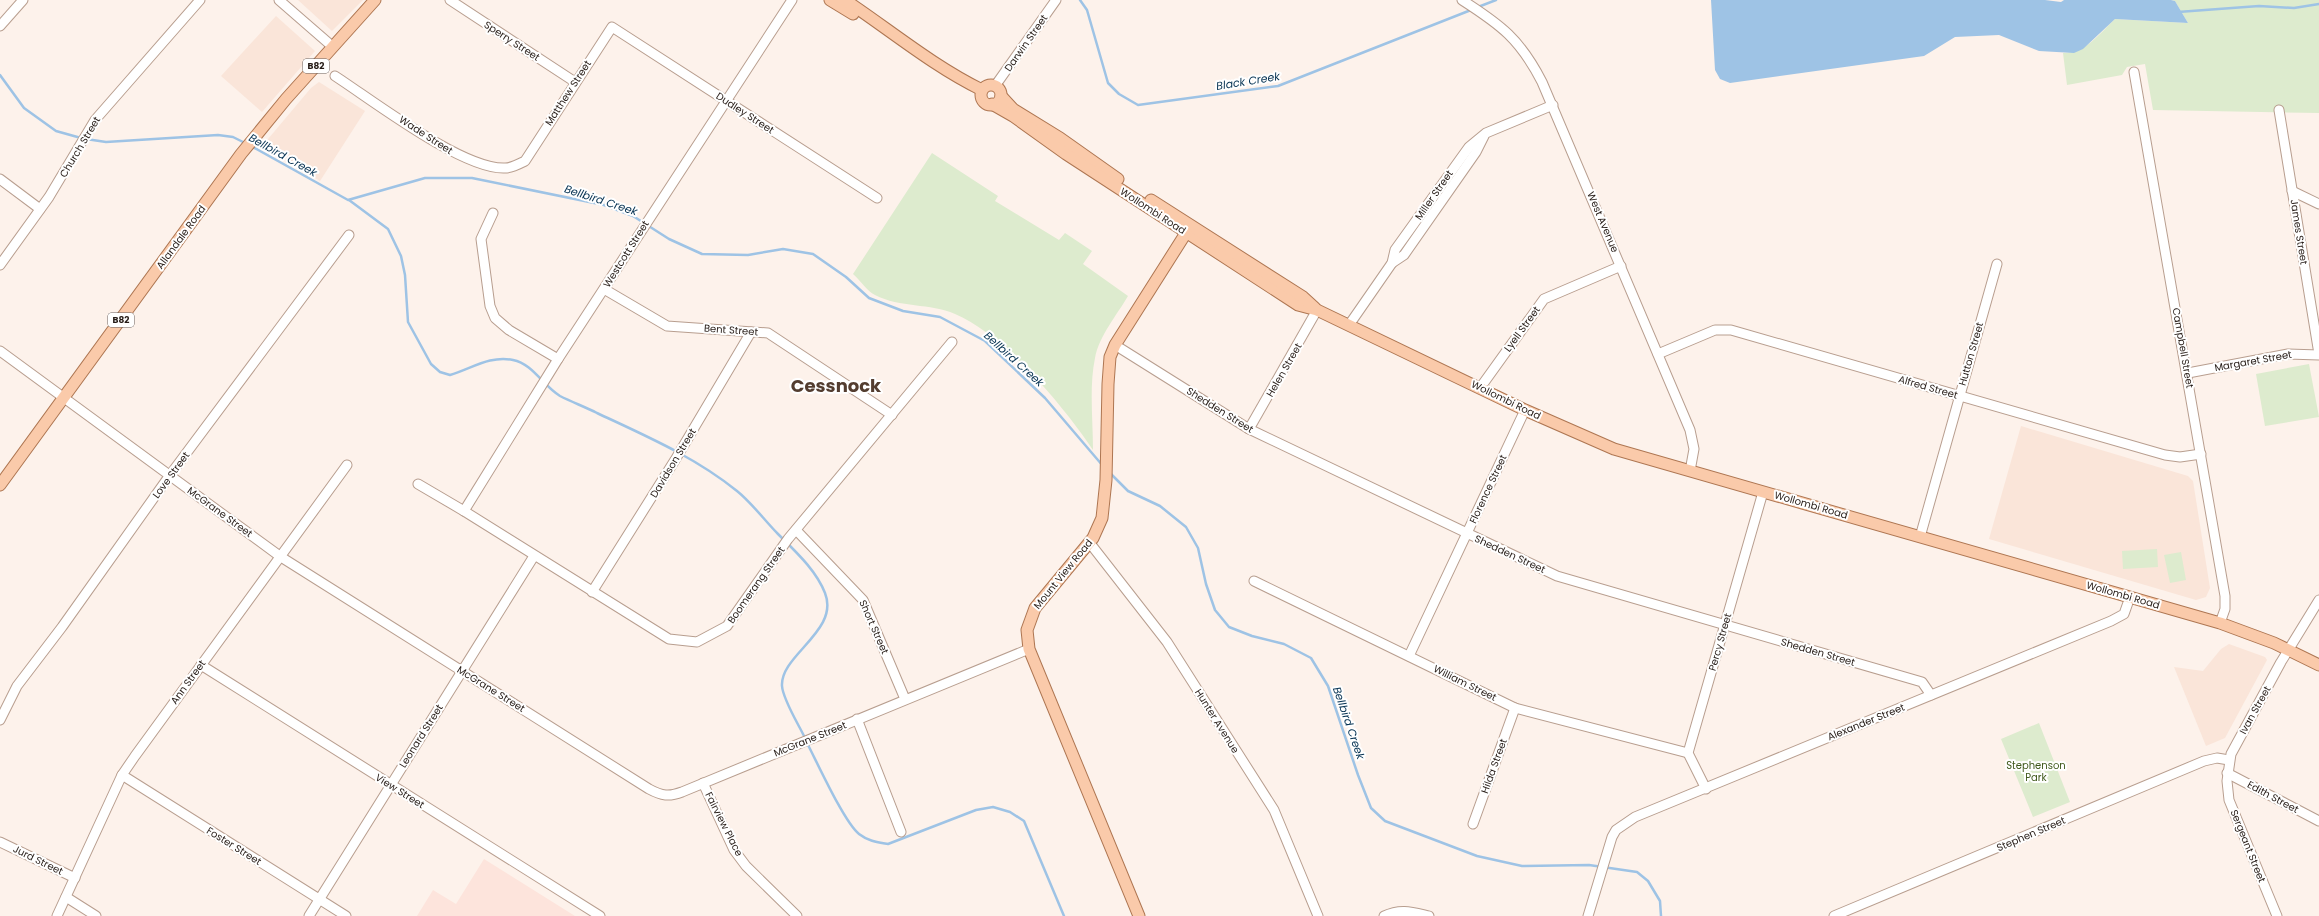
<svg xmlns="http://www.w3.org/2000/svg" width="2319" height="916" font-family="Poppins,sans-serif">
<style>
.built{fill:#fae5d9}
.medical{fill:#fde4dc}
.green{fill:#ddebce}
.water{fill:#9ec3e5}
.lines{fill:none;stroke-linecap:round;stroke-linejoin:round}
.stream{stroke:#9ec3e5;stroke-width:2.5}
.minor-casing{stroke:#b89e8f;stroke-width:11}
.major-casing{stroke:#ae7652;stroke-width:13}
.minor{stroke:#fff;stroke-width:9}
.major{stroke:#facaaa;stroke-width:11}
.labels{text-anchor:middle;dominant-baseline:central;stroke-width:4;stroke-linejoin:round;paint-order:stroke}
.shield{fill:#fff;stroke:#665f5c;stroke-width:1}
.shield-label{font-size:9px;font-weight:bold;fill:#251b16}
.street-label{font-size:10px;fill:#251b16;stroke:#fff}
.park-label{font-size:10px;fill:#40591c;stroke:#fff}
.water-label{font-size:11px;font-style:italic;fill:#063252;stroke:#fff}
.town-label{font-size:18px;font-weight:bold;fill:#533d30;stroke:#fff}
</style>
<rect width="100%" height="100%" fill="#fdf2eb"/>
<g class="built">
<polygon points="298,0 363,0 332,31"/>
<polygon points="276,16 315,51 262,112 221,76"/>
<polygon points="319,82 365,111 320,181 263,145 311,88"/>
<polygon points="2021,426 2188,476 2193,481 2210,588 2206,597 2196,600 1989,539"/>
<polygon points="2229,644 2265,657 2267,660 2225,738 2206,746 2174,667 2203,671 2221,649"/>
</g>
<polygon class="medical" points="484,859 575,916 417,916 433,890 456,904"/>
<g class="green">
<path d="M2171 0H2319V113L2153 110 2145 64 2127 67 2122 75 2067 85 2063 53C2086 53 2099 34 2115 19L2188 23 2175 1Z"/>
<path d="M932 153 998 196 995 201 1059 240 1065 233 1092 251 1083 264 1128 296C1117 315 1099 336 1095 358 1089 387 1093 420 1093 450 1064 406 1003 334 955 314 930 303 900 308 875 295 867 291 860 280 853 274Z"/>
<polygon points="2309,364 2319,417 2265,426 2256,374"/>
<polygon points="2157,549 2158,567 2123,569 2122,551"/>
<polygon points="2181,552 2186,580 2170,583 2164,555"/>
<polygon points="2039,723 2070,802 2033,817 2001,739"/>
</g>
<polygon class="water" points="1711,0 2045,0 2061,2 2064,0 2171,0 2175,1 2188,23 2115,19 2083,49 2074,53 2039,51 1999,35 1955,37 1924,56 1730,83 1720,79 1715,70"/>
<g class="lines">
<g class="stream">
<polyline points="1080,0 1087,10 1108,83 1119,94 1138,105 1278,86 1471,10"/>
<polyline points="1478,7 1496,0"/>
<polyline points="2178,12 2259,6 2294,8 2319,4"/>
<polyline points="0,75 24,108 56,131 81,138"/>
<polyline points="86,139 106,142 218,135 233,137 245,143"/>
<polyline points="251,146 348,200 425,178 472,178 604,205 633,216 669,239 702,254 748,255 783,249 813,254 846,277 869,298 903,311 940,317 985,341 1045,398 1103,466"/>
<path d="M349 200 388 229 401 256 405 275 408 322 431 364 440 372 450 375C471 369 490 355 513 360 533 364 543 386 560 396 572 402 585 407 597 413 646 436 695 457 737 491 752 503 765 521 778 534 796 552 816 570 825 593 840 631 780 655 782 686 783 700 799 725 805 738"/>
<polyline points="1110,473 1128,491 1160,506 1186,527 1198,548 1206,584 1215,610 1229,627 1252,636 1284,644 1311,658 1328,686 1358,775 1371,808 1385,821 1477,856 1522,866 1589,865 1637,872 1648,881 1660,901 1661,916"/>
<path d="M807 743C817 762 844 822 859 834 868 841 877 842 888 844L976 810 993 807 1010 812 1024 821 1064 916"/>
</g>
<g class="minor-casing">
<g id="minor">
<polyline points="279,0 333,47"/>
<polyline points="450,0 575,82"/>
<path d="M1462 0C1501 25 1520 39 1542 82L1690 430 1694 449 1690 471"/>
<polyline points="0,26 23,0"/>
<polyline points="2134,72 2225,596 2225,609 2220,623"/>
<path d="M335 76C372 100 463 170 505 168 512 168 519 164 525 161L612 27 877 198"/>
<polyline points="995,86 1056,0"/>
<polyline points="2279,110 2319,354"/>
<polyline points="0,179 40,209"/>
<polyline points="2292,191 2319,204"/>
<polyline points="493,213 481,239 490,306 495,318 509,330 558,359"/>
<polyline points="1392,263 1404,255 1476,152 1484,136"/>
<polyline points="0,265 49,197 95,120 200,0"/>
<polyline points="604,289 667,326 768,333 892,415"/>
<polyline points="1349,325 1392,263 1395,250 1469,147 1486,133 1553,105"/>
<polyline points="1115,345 1249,429 1557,576 1922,682 1931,695"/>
<path d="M0 351 281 557 649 789C662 796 669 797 682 792L1029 649"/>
<polyline points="1658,354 1715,330 1731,330 2165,455 2180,457 2201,454"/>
<polyline points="2188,373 2288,354 2319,355"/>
<polyline points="1480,388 1544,299 1621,266"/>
<polyline points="1249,429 1317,310"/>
<polyline points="418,484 464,511 669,639 697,642 727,626 788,539 952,342"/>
<polyline points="464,511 558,359 792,0"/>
<polyline points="796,530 863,600 905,699"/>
<polyline points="1920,537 1997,264"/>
<polyline points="1089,542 1167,642 1274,810 1318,916"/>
<polyline points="1254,581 1515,708 1688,753"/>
<polyline points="592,592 675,460 751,332"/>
<polyline points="1409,656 1525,410"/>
<polyline points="201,665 600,916"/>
<polyline points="857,719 901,832"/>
<polyline points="0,720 17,686 62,627 170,475 349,235"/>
<polyline points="2227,773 2319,821"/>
<polyline points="122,775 346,916"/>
<polyline points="703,783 734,850 746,866 797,916"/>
<polyline points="1706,789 1688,753 1763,492"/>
<polyline points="1473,824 1515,708"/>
<polyline points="0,842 75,878"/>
<polyline points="66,897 96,916"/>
<polyline points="57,916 122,775 135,756 347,465"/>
<polyline points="309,916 534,556"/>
<path d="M1384 916C1401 908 1412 912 1429 916"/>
<polyline points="1588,916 1612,837 1616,830 1635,817 2111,621 2124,614 2130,597"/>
<polyline points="1834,916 2204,761 2217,758 2229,760"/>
<polyline points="2277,916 2229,800 2227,781 2231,754 2281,662 2319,600"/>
</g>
</g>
<g class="major-casing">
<g id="major">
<polyline points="830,0 853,14"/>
<path d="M845 0C890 30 933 66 982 90"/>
<circle cx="991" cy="95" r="10"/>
<polyline points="1001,96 1013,109 1060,138 1118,179"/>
<polyline points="992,104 1013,116 1066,154 1298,305 1317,310 1525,410 1614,449 2220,623 2274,643 2319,665"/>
<polyline points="1151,200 1303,297 1315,308"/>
<polyline points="0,485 241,154 286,99 375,0"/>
<polyline points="1139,916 1029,649 1027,630 1035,608 1093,538 1102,518 1106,480 1108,384 1110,357 1115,345 1186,233"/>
</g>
</g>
<use href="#minor" class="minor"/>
<use href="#major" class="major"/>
</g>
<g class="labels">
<g class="shield">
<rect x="303" y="59" width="26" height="14" rx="3"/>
<rect x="108" y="313" width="26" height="14" rx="3"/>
</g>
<g class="shield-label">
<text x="316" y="66">B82</text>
<text x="121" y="320">B82</text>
</g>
<g class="street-label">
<text transform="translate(512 41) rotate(33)">Sperry Street</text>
<text transform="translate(1026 43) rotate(-55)">Darwin Street</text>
<text transform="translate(568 93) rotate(-57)">Matthew Street</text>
<text transform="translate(745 113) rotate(33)">Dudley Street</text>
<text transform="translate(426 135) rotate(33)">Wade Street</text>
<text transform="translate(80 147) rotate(-59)">Church Street</text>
<text transform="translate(1434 195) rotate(-55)">Miller Street</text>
<text transform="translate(1153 211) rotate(33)">Wollombi Road</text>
<text transform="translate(1603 222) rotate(67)">West Avenue</text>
<text transform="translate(2299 232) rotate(81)">James Street</text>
<text transform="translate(181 237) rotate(-54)">Allandale Road</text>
<text transform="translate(626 254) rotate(-58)">Westcott Street</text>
<text transform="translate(1522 329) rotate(-54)">Lyell Street</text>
<text transform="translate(731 330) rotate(4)">Bent Street</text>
<text transform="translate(2183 348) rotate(80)">Campbell Street</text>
<text transform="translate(1971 354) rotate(-74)">Hutton Street</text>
<text transform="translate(2253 361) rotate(-10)">Margaret Street</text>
<text transform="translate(1284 370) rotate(-60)">Helen Street</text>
<text transform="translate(1928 387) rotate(16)">Alfred Street</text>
<text transform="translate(1506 400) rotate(26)">Wollombi Road</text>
<text transform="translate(1220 410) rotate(32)">Shedden Street</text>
<text transform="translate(673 463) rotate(-59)">Davidson Street</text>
<text transform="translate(171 475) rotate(-54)">Love Street</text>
<text transform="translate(1488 489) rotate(-65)">Florence Street</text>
<text transform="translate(1811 505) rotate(16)">Wollombi Road</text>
<text transform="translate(220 512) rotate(36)">McGrane Street</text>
<text transform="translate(1510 554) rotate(25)">Shedden Street</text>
<text transform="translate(1063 574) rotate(-51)">Mount View Road</text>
<text transform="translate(756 585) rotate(-55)">Boomerang Street</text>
<text transform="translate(2123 595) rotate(16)">Wollombi Road</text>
<text transform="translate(874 627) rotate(66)">Short Street</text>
<text transform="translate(1720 642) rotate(-74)">Percy Street</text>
<text transform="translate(1818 652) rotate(16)">Shedden Street</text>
<text transform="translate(188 682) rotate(-54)">Ann Street</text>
<text transform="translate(1465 683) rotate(26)">William Street</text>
<text transform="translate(491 689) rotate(32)">McGrane Street</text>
<text transform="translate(2255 710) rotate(-61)">Ivan Street</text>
<text transform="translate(1217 721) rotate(58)">Hunter Avenue</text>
<text transform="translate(1866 722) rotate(-22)">Alexander Street</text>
<text transform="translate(421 736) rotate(-58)">Leonard Street</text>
<text transform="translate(810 739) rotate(-22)">McGrane Street</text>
<text transform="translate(1494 766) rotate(-70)">Hilda Street</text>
<text transform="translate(400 791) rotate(32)">View Street</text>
<text transform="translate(2273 797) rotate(28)">Edith Street</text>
<text transform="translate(724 824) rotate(63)">Fairview Place</text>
<text transform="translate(2031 834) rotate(-23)">Stephen Street</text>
<text transform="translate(234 846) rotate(32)">Foster Street</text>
<text transform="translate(2248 846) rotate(68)">Sergeant Street</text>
<text transform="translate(38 860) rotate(26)">Jurd Street</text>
</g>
<g class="park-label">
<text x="2036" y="765">Stephenson<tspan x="2036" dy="12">Park</tspan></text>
</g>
<g class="water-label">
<text transform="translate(1248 81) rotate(-9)">Black Creek</text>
<text transform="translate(283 155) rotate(29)">Bellbird Creek</text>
<text transform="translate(601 200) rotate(18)">Bellbird Creek</text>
<text transform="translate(1014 359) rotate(42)">Bellbird Creek</text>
<text transform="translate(1349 723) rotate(71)">Bellbird Creek</text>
</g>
<g class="town-label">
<text x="836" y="385">Cessnock</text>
</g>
</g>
</svg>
